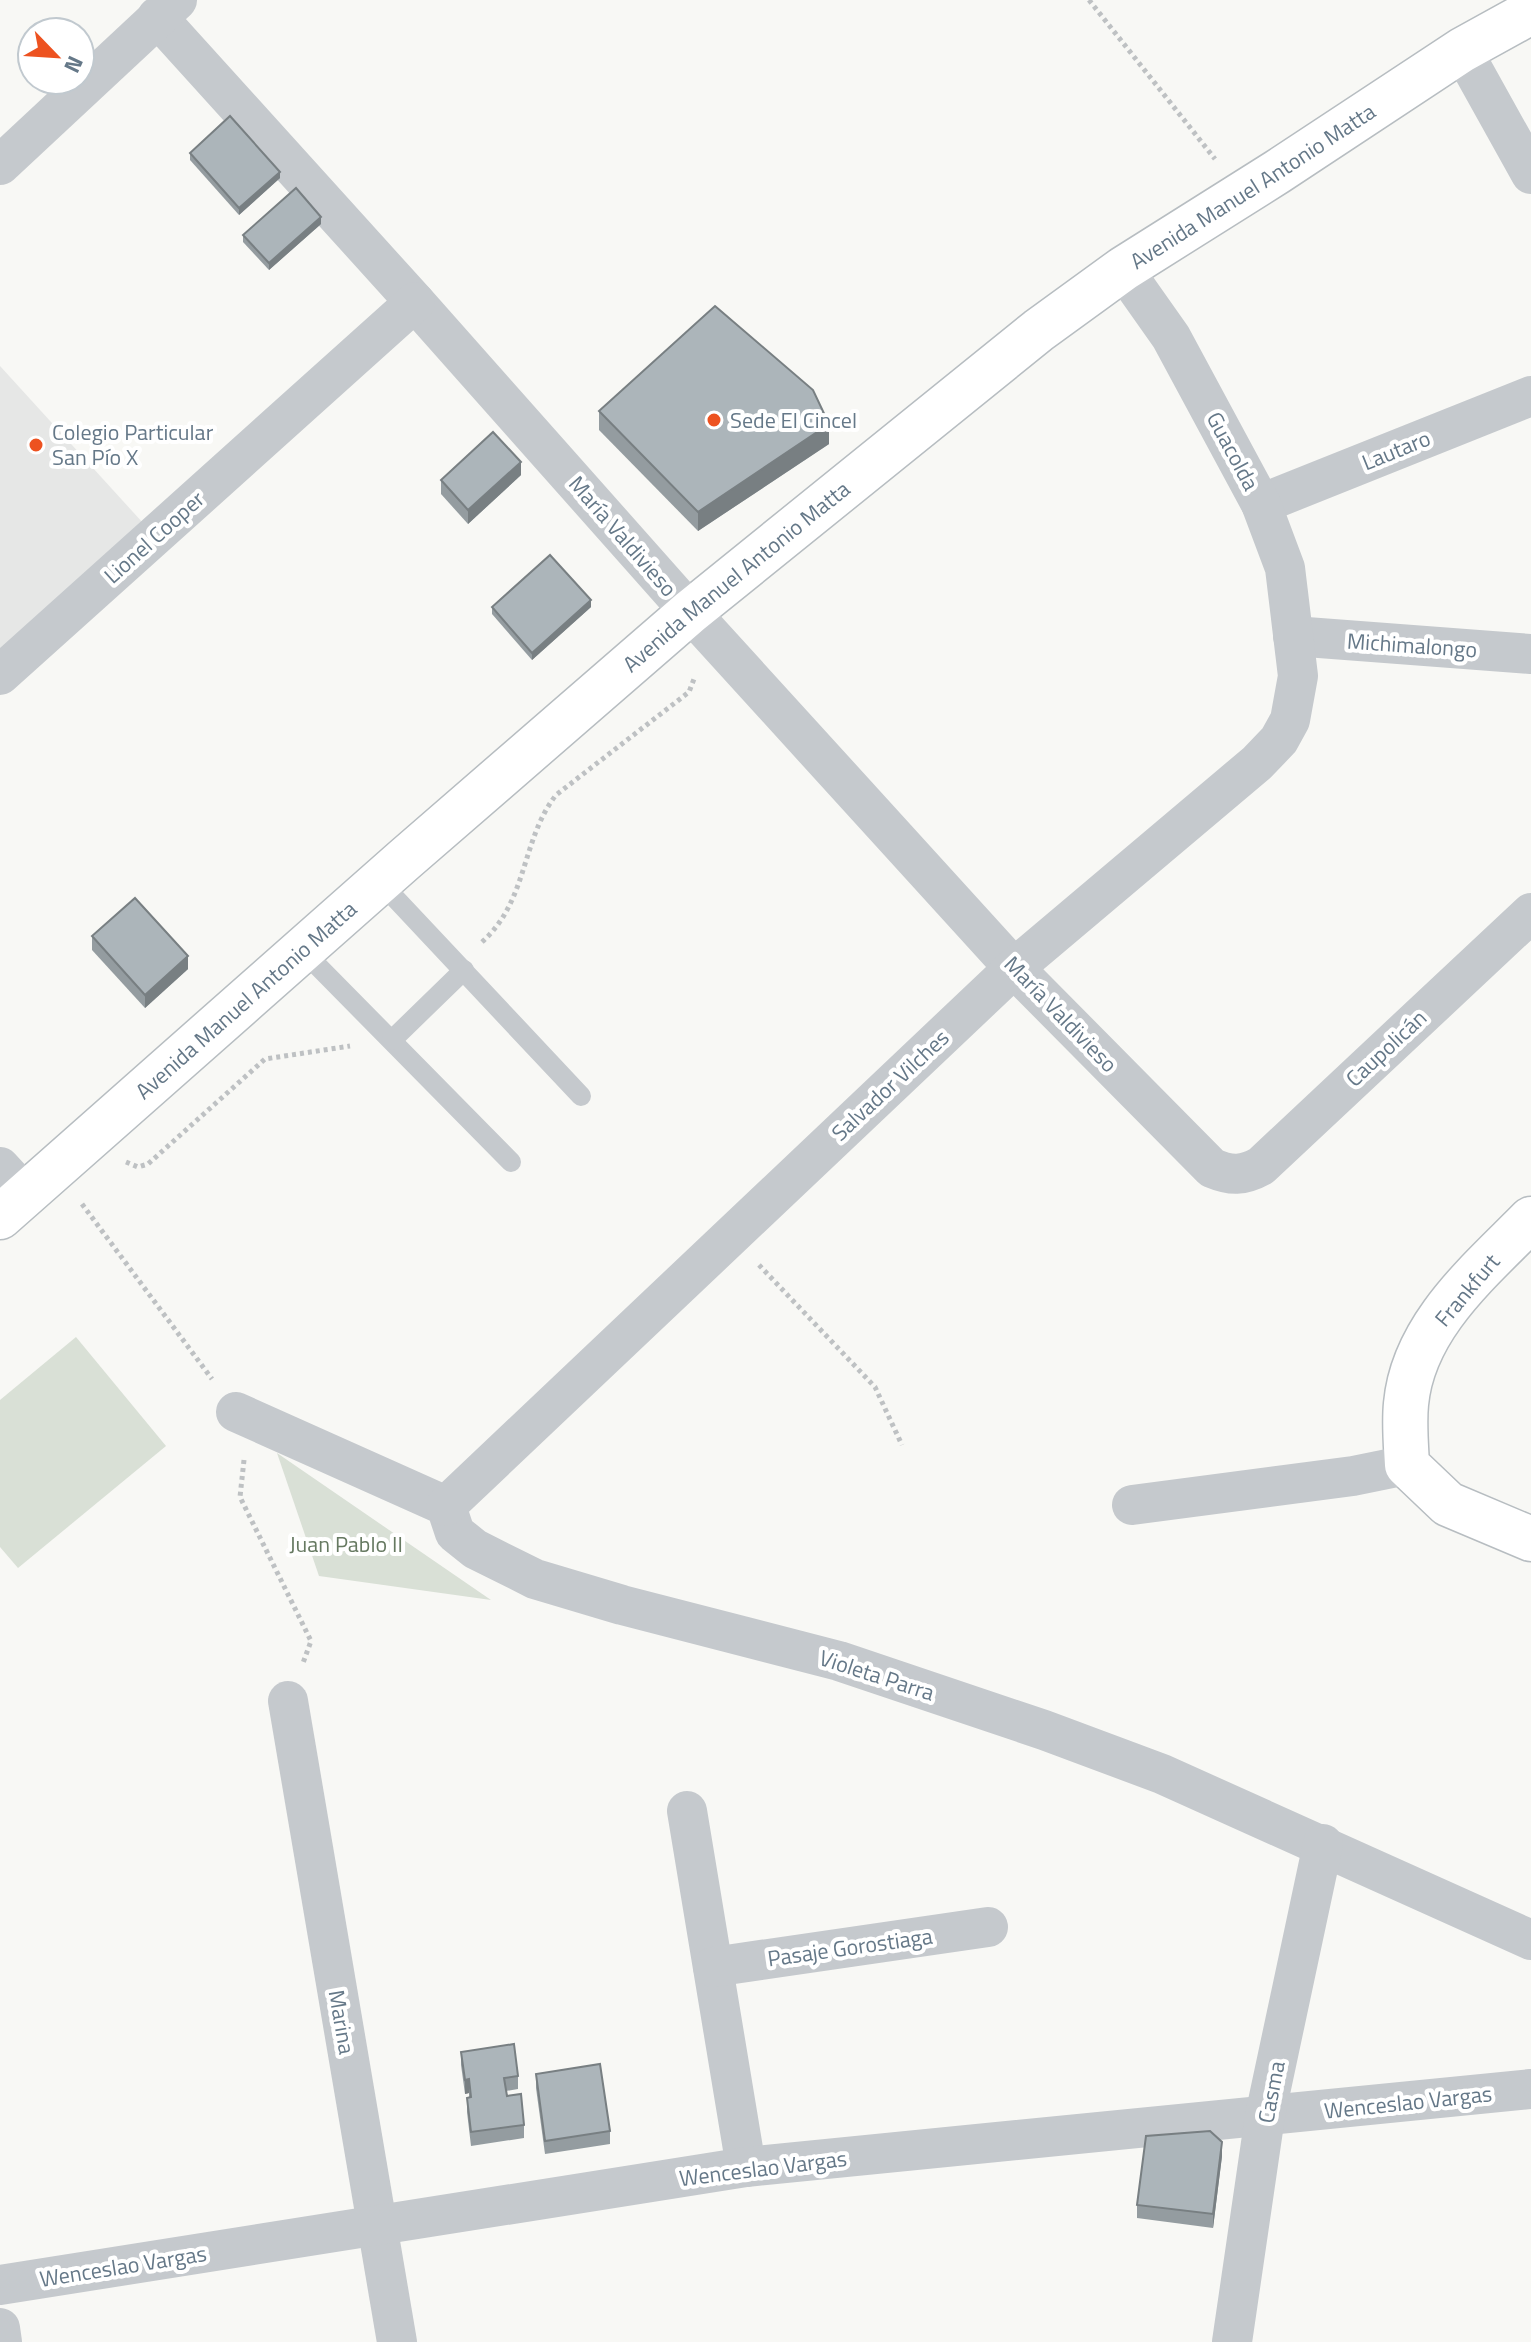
<svg xmlns="http://www.w3.org/2000/svg" width="1531" height="2342" font-family="'Titillium Web',sans-serif">
<style>
.built{fill:#e6e7e6}
.park{fill:#d9e0d6}
.lines{fill:none;stroke-linecap:round;stroke-linejoin:round}
.secondary-casing{stroke:#b7bdc1;stroke-width:47}
.path{stroke:#bec1c3;stroke-width:5;stroke-dasharray:4 4;stroke-linecap:butt}
.lane{stroke:#c5c9cd;stroke-width:20}
.street{stroke:#c5c9cd;stroke-width:40}
.secondary{stroke:#fff;stroke-width:44}
.wall{fill:#949ca0}
.shaded-wall{fill:#787f82}
.building{fill:#acb5ba;stroke:#787f82;stroke-width:2}
.poi-dot{fill:#ed5220;stroke:#fff;stroke-width:3}
.labels{text-anchor:middle;dominant-baseline:central;stroke-width:8;stroke-linejoin:round;paint-order:stroke}
.street-label{font-size:22px;fill:#657888;stroke:#fff}
.poi-label{font-size:22px;fill:#657888;stroke:#fff;text-anchor:start}
.park-label{font-size:22px;fill:#667961;stroke:#fff}
</style>
<rect width="100%" height="100%" fill="#f8f8f5"/>
<polygon class="built" points="0,366 143,523 0,657"/>
<g class="park">
<polygon points="76,1337 166,1446 18,1568 0,1547 0,1400"/>
<polygon points="277,1453 491,1600 319,1576"/>
</g>
<g class="lines">
<g class="secondary-casing">
<g id="secondary">
<path id="s1" d="M0 1217 404 860 690 612 1039 330 1123 269 1277 172 1462 50 1531 12"/>
<path d="M1531 1219C1480 1271 1413 1326 1406 1404 1404 1424 1406 1445 1407 1465L1448 1504 1531 1539"/>
</g>
</g>
<g class="path">
<polyline points="1089,0 1215,159"/>
<path d="M482 942C528 901 521 840 556 795L689 692 694 679"/>
<polyline points="126,1162 138,1167 148,1164 265,1059 350,1046"/>
<polyline points="82,1204 212,1379"/>
<polyline points="759,1265 875,1387 902,1445"/>
<polyline points="244,1460 240,1497 311,1641 303,1663"/>
</g>
<g class="lane">
<polyline points="380,882 581,1096"/>
<polyline points="302,950 511,1162"/>
<polyline points="392,1040 464,970"/>
</g>
<g class="street">
<path d="M157 17 415 302 690 612 1014 968 1212 1168C1231 1176 1243 1176 1261 1166L1531 913"/>
<polyline points="1462,50 1531,174"/>
<polyline points="0,165 177,0"/>
<polyline points="1261,504 1531,396"/>
<polyline points="1293,636 1531,654"/>
<polyline points="0,675 415,302"/>
<polyline points="0,1167 25,1194"/>
<polyline points="236,1412 446,1506 455,1533 475,1549 535,1579 622,1605 839,1661 1044,1730 1162,1774 1531,1940"/>
<polyline points="1132,1505 1353,1476 1407,1465"/>
<polyline points="446,1506 1014,968 1257,763 1279,740 1290,720 1298,676 1285,568 1261,504 1171,337 1123,269"/>
<polyline points="288,1701 397,2342"/>
<polyline points="687,1811 746,2167"/>
<polyline points="713,1967 988,1927"/>
<polyline points="0,2285 746,2167 1531,2089"/>
<polyline points="0,2328 2,2342"/>
<polyline points="1232,2342 1265,2116 1323,1844"/>
</g>
<use href="#secondary" class="secondary"/>
</g>
<g class="wall">
<polygon points="190,153 280,178 239,215 190,160"/>
<polygon points="321,224 269,270 243,242 243,235"/>
<polygon points="599,411 829,444 698,531 599,430"/>
<polygon points="521,475 468,524 441,494 441,480"/>
<polygon points="492,607 591,607 532,660 492,614"/>
<polygon points="92,936 188,969 145,1008 92,950"/>
<polygon points="461,2052 518,2076 518,2089 506,2091 507,2096 524,2125 524,2138 471,2146 467,2112 467,2098 469,2098 469,2093 465,2094 461,2065"/>
<polygon points="536,2074 610,2131 610,2144 545,2154 536,2088"/>
<polygon points="1222,2156 1213,2228 1137,2218 1137,2205"/>
</g>
<g class="shaded-wall">
<polygon points="280,172 280,178 239,215 239,208"/>
<polygon points="321,217 321,224 269,270 269,263"/>
<polygon points="829,424 829,444 698,531 698,512"/>
<polygon points="521,462 521,475 468,524 468,510"/>
<polygon points="591,600 591,607 532,660 532,653"/>
<polygon points="188,956 188,969 145,1008 145,995"/>
<polygon points="469,2079 469,2093 465,2094 465,2080"/>
<polygon points="1222,2142 1222,2156 1213,2228 1213,2214"/>
</g>
<g class="building">
<polygon points="230,116 280,172 239,208 190,153"/>
<polygon points="296,188 321,217 269,263 243,235"/>
<polygon points="715,306 813,390 829,424 698,512 599,411"/>
<polygon points="493,432 521,462 468,510 441,480"/>
<polygon points="550,555 591,600 532,653 492,607"/>
<polygon points="135,898 188,956 145,995 92,936"/>
<polygon points="514,2044 518,2076 504,2078 507,2096 521,2094 524,2125 471,2132 467,2098 471,2097 469,2079 465,2080 461,2052"/>
<polygon points="600,2064 610,2131 545,2141 536,2074"/>
<polygon points="1210,2131 1222,2142 1213,2214 1137,2205 1146,2136"/>
</g>
<g class="poi-dot">
<circle cx="714" cy="420" r="8"/>
<circle cx="36" cy="445" r="8"/>
</g>
<g class="labels">
<g class="street-label">
<text stroke="none"><textPath href="#s1" startOffset="1624">Avenida Manuel Antonio Matta</textPath></text>
<text transform="translate(1396 450) rotate(-22)">Lautaro</text>
<text transform="translate(1233 451) rotate(62)">Guacolda</text>
<text transform="translate(623 536) rotate(49)">María Valdivieso</text>
<text transform="translate(154 537) rotate(-42)">Lionel Cooper</text>
<text stroke="none"><textPath href="#s1" startOffset="976">Avenida Manuel Antonio Matta</textPath></text>
<text transform="translate(1412 645) rotate(4)">Michimalongo</text>
<text stroke="none"><textPath href="#s1" startOffset="328">Avenida Manuel Antonio Matta</textPath></text>
<text transform="translate(1061 1014) rotate(46)">María Valdivieso</text>
<text transform="translate(1386 1048) rotate(-43)">Caupolicán</text>
<text transform="translate(890 1085) rotate(-43)">Salvador Vilches</text>
<text transform="translate(1467 1290) rotate(-50)">Frankfurt</text>
<text transform="translate(877 1675) rotate(18)">Violeta Parra</text>
<text transform="translate(850 1947) rotate(-8)">Pasaje Gorostiaga</text>
<text transform="translate(342 2022) rotate(80)">Marina</text>
<text transform="translate(1271 2092) rotate(-79)">Casma</text>
<text transform="translate(1408 2102) rotate(-6)">Wenceslao Vargas</text>
<text transform="translate(763 2168) rotate(-7)">Wenceslao Vargas</text>
<text transform="translate(123 2266) rotate(-9)">Wenceslao Vargas</text>
</g>
<g class="poi-label">
<text x="730" y="420">Sede El Cincel</text>
<text x="52" y="432">Colegio Particular<tspan x="52" dy="25">San Pío X</tspan></text>
</g>
<g class="park-label">
<text x="346" y="1544">Juan Pablo II</text>
</g>
</g>
<g transform="translate(56 56) rotate(115)"><circle r="38" fill="#ffffff" stroke="#c1c9cf" stroke-width="2"/>
<path d="M0-6L14 30L0 20L-14 30Z" fill="#ed5220"/>
<text y="-12" font-size="22" font-weight="bold" text-anchor="middle" fill="#657888">N</text>
</g>
</svg>
